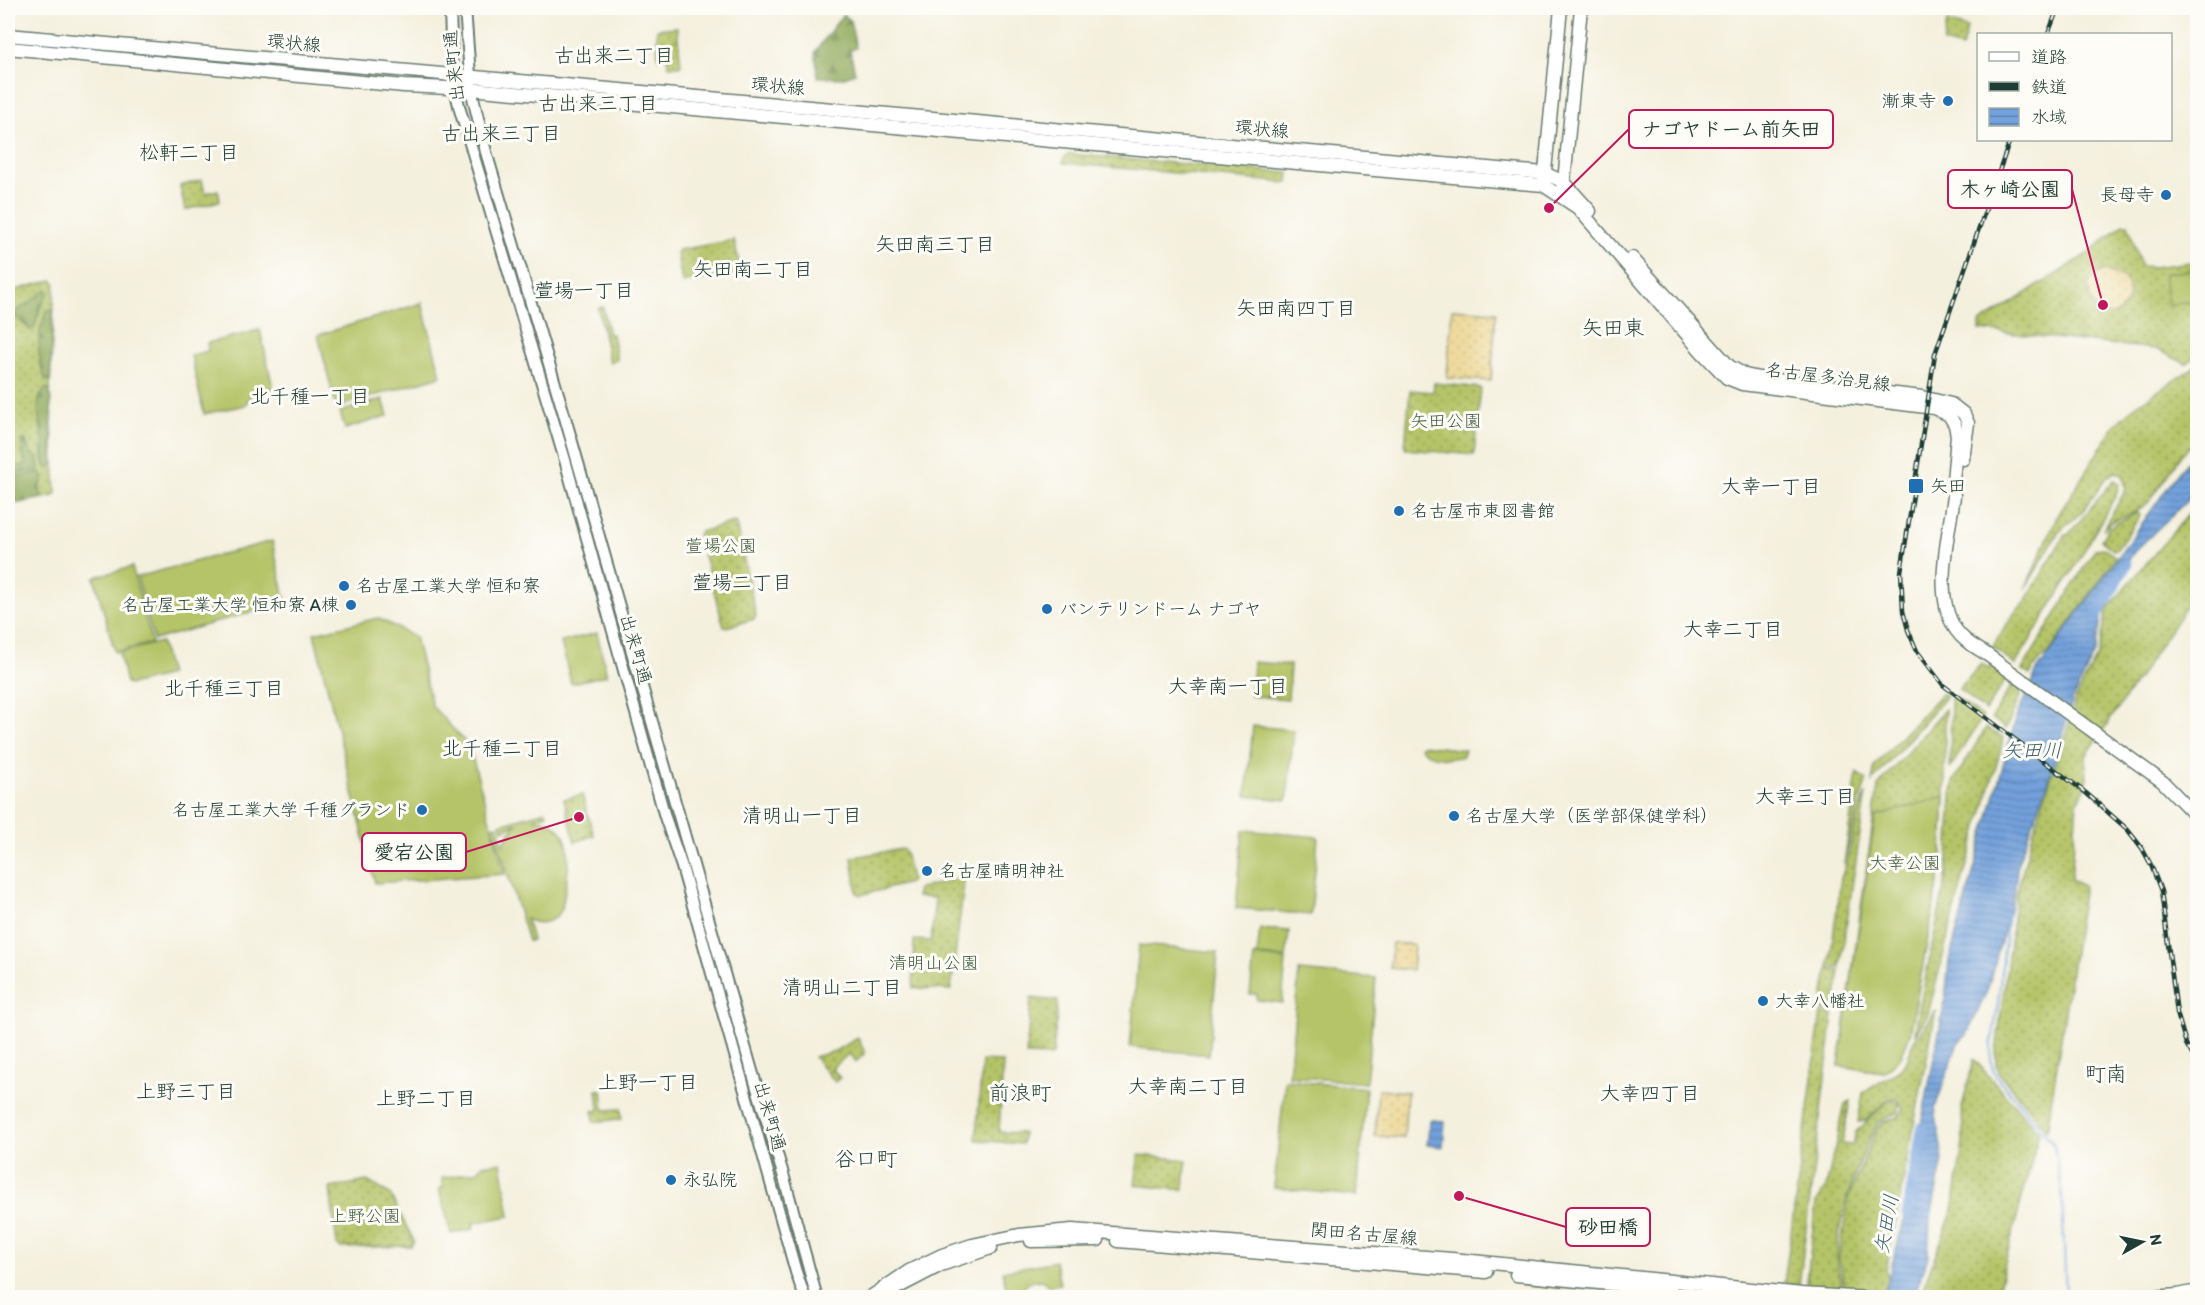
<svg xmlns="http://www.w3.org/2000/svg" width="2205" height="1305" font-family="Itim,'Klee One',sans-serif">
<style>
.grass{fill:url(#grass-dots);stroke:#6a804e;stroke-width:1.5}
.forest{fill:url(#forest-firs);stroke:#587448;stroke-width:1.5}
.sand{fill:url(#sand-dots);stroke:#868c69;stroke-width:1.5}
.garden{fill:#b5c467;stroke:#6a804e;stroke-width:1.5}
.water{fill:url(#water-rules);stroke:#496f88;stroke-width:1.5}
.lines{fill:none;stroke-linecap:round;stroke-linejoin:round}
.stream{stroke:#73a1dc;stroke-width:2}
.river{stroke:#73a1dc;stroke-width:12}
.secondary-casing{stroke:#6a7c70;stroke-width:14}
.primary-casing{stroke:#6a7c70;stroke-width:15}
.secondary{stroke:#fff;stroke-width:10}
.primary{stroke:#fff;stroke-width:12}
.rail-casing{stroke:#1f3d34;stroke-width:4.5}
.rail{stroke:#fdfcf7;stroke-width:2;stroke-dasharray:7;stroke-linecap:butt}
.poi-dot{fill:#1f6fb2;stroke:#fdfcf7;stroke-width:2}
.labels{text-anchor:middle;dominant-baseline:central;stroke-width:6;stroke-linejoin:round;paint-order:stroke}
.street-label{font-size:18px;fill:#1f3d34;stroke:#fdfcf7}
.poi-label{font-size:18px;fill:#1f3d34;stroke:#fdfcf7;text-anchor:start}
.park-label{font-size:18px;fill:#445f41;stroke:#fdfcf7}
.neighbourhood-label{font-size:20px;fill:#1f3d34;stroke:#fdfcf7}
.water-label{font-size:20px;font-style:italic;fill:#3c606f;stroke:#fdfcf7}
.quarter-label{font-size:21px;fill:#1f3d34;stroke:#fdfcf7}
.leader{fill:none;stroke:#c2185b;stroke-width:2}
.callout-dot{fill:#c2185b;stroke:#fdfcf7;stroke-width:2}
.callout{fill:#fdfcf7;stroke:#c2185b;stroke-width:2}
.callout-label{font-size:20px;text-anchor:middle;font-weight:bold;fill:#1f3d34}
</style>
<defs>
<pattern id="grass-dots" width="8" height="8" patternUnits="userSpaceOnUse" patternTransform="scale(1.5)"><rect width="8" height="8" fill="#b5c467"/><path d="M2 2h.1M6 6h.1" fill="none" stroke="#93a056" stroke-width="1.8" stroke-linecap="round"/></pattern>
<pattern id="forest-firs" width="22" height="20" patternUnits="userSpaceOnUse" patternTransform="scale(1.5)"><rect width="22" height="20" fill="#90aa5c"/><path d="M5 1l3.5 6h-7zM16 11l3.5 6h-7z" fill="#758c4d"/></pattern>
<pattern id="sand-dots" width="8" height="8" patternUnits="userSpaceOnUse" patternTransform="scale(1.5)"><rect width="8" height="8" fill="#eeda9e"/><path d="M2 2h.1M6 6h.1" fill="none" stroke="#ccbc89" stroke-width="1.8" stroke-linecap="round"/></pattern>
<pattern id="water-rules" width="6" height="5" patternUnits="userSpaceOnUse" patternTransform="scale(1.5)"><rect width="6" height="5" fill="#73a1dc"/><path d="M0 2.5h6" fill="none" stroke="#5e84b3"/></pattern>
</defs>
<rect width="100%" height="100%" fill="#fdfcf7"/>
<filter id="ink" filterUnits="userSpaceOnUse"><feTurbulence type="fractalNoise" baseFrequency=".0167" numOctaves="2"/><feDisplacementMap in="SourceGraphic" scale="12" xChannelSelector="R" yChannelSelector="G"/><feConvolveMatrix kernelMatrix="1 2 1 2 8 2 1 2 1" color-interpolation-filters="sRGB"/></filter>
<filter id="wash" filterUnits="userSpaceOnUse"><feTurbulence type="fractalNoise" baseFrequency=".008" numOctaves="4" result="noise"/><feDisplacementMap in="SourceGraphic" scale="24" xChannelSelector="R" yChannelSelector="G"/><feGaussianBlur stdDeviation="1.35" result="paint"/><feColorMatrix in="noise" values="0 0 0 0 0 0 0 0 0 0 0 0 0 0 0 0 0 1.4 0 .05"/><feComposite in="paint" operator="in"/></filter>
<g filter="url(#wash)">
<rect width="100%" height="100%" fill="#f4f0de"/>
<g class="grass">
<polygon points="1947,22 1967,28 1962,48 1943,43"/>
<polygon points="677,27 681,66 669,66 667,57 658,58 657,29"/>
<polygon points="1069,154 1289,173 1288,183 1063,163 1064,158"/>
<polygon points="202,180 205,193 218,190 220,201 185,210 180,186"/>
<polygon points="2124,224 2128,224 2141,266 2155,267 2197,261 2197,356 2186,364 2156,349 1980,330 1980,323 2083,257"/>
<polygon points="734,240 741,270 739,273 682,283 677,253 679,250"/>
<polygon points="52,280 55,283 50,389 56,493 54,496 8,505 8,292"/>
<polygon points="603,307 609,335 612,334 617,360 609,362 598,308"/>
<polygon points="2197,365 2197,439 2181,455 2149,502 2135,512 2111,522 2103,530 2126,489 2123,475 2116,472 2108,476 2082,512 2059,531 2025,589 2057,517 2115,425 2134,407"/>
<polygon points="1434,383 1481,388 1474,455 1407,449 1405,447 1410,390 1433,392"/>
<polygon points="2114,480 2119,483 2117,493 2076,565 2015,665 1993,647 1996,641 2015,612 2026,601 2065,534 2068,535"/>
<polygon points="2197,504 2197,590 2086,756 2087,784 2077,804 2071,880 2084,886 2047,1131 1999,1073 1996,1065 1996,1051 2016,896 2022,872 2035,826 2069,724 2076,697 2099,653 2107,609"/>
<polygon points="2138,512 2140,516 2117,549 2113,550 2101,540 2109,527"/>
<polygon points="734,522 736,524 756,615 754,619 726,627 724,627 698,534 700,532"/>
<polygon points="2103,548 2116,557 2048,654 2040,660 2030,675 2022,670 2095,549"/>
<polygon points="1981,664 1989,668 1991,666 2007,678 1985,711 1959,689"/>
<polygon points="2013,683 2020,687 2021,693 2006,729 1992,718"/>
<polygon points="1942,693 1946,696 1872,782 1875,765"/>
<polygon points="1954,696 1983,717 1950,768 1951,699"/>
<polygon points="1945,709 1945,796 1941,867 1910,1034 1901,1056 1884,1072 1839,1066 1878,786"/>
<polygon points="1986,728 2003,737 2001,749 1964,875 1928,1014 1915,1035 1917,1020 1947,873 1953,782"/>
<polygon points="1857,773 1867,780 1858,805 1844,864"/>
<path d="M1866 793 1840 968 1829 967 1841 878C1853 851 1853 820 1866 793Z"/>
<polygon points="582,795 594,835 575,842 564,799"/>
<polygon points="902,849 905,851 911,880 909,883 861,895 857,893 852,857"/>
<polygon points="960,878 964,883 951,990 913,988 914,940 931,941 935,898 916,897 918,889"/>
<polygon points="1828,969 1840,971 1834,1012 1821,1010"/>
<polygon points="1031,998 1058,1001 1053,1055 1050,1056 1026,1055"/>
<path d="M1934 1011H1936L1886 1271 1889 1277 1887 1292 1843 1290C1846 1273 1838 1270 1839 1256L1849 1196 1877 1129 1883 1122 1898 1118 1903 1108 1897 1099 1890 1098 1865 1121 1858 1122 1863 1093 1900 1070 1907 1061 1914 1040 1930 1020Z"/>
<polygon points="1821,1013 1833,1015 1799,1285 1784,1283"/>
<polygon points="858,1038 865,1053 856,1062 849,1054 832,1068 840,1078 835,1082 814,1057 835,1051"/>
<polygon points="1974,1059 2039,1133 1997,1294 1922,1290 1953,1210 1963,1142 1962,1107"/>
<polygon points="982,1061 1003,1062 999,1132 1023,1133 1022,1144 976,1140"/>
<polygon points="597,1090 602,1090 604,1110 621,1109 622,1119 594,1122 593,1111 599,1110"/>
<path d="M1893 1100 1899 1104 1898 1114 1881 1120 1876 1126C1856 1168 1838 1212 1837 1259 1836 1272 1844 1274 1840 1290L1806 1289 1816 1202 1826 1187 1845 1104 1850 1101 1842 1144 1853 1145 1856 1132 1887 1102Z"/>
<polygon points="1139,1155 1187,1160 1183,1190 1135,1185"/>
<polygon points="367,1181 390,1194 414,1241 411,1246 341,1248 337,1245 330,1188"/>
</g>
<g class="forest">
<polygon points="843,14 850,20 856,48 850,50 855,73 842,78 818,77 815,52"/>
<polygon points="47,289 48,293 40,308 34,329 30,330 12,313 28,304"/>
<path d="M48 310H53L50 380H46C36 361 37 328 48 310Z"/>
<path d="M44 389H50L53 464 49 468H47C42 460 43 452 43 443 42 425 32 406 44 389Z"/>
<polygon points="25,439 30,453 37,457 39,467 37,470 8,474 8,460 14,461 17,467 25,465 21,441"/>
<polygon points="40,472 43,477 40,489 42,498 10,505 8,502 8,478"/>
</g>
<g class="sand">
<path d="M2107 271 2125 279C2129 288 2131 297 2125 306 2100 339 2067 273 2107 271Z"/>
<polygon points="1452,309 1496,312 1491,381 1447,378"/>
<polygon points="1392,943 1414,945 1412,970 1390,968"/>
<polygon points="1378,1090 1407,1092 1404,1138 1375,1136"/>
</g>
<g class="garden">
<polygon points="2197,269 2197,300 2168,305 2164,274"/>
<polygon points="422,303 441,376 336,407 318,335"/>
<polygon points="260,330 273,388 251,395 245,405 204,414 191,355 208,351 207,343"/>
<polygon points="383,399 388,416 345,429 340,412"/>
<polygon points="272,541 286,602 154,640 137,577"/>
<polygon points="132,567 152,643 115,652 94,577"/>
<polygon points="378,618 415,637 432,706 469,746 505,874 375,883 314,633"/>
<polygon points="597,633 607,675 571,683 561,642"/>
<polygon points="161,642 170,675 130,685 126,683 119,653"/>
<polygon points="1253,662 1290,665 1288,699 1251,696"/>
<polygon points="1253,726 1294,730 1287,800 1246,796"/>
<path d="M1422 745 1465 750 1463 756C1452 760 1426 758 1420 747Z"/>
<polygon points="1945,796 1941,867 1910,1034 1901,1056 1884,1072 1839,1066 1875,817"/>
<path d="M546 811 547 814 534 819C584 822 566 877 562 909 554 923 541 926 526 919L532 940 528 941 493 826 497 825 503 844 510 832 517 824 502 830 500 824Z"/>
<polygon points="1243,830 1318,837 1311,915 1236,908"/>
<polygon points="1260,929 1289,931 1286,958 1257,956"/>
<polygon points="1139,945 1218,952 1209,1055 1130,1047"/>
<polygon points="1254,956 1286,960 1282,1003 1257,1000 1257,994 1250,994"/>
<polygon points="1299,971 1376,978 1366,1083 1289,1076"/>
<polygon points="1285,1080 1366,1088 1357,1196 1274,1188"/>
<polygon points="501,1162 510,1216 473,1223 474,1229 451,1234 439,1189 443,1187 442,1178 478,1171 482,1165"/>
<path d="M1055 1261 1060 1284 1049 1286 1042 1280C1032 1280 1026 1281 1023 1291L1007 1295 1003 1271Z"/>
</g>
<g class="water">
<polygon points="2197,451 2197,491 2134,552 2104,600 2096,651 2073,698 2047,786 2018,862 2014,895 1987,991 1967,1035 1958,1043 1935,1108 1943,1160 1930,1221 1928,1257 1914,1297 1883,1298 1919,1165 1922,1120 1945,1001 1949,960 2017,715 2037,671 2178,473"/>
<polygon points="1430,1120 1445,1121 1443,1147 1427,1145"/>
</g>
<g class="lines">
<polyline class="stream" points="2008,913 1997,1012 1991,1045 1991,1062 1993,1070 1997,1077 2054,1145 2062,1194 2066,1298"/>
<g class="river">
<polyline points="2097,615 2126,565"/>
<polyline points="1908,1213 1923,1127"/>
</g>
</g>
</g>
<g filter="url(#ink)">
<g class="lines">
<g class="secondary-casing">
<g id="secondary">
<polyline points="450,8 452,75 460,110 565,460 665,817 682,867 796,1272 805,1298"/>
<polyline points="465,8 471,89 486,152 564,414 752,1071 783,1174 817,1298"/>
</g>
</g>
<g class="primary-casing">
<g id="primary">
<polyline points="8,35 1544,173 1564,182 1590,211"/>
<path d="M8 48 404 86 471 89 1543 185 1578 208 1702 352 1727 378 1742 384 1934 408 1949 415 1955 425 1957 436 1953 481 1954 496C1949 535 1932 595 1956 630 1965 643 1977 647 1989 656L2163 782 2198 818"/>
<polyline points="1544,181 1561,8"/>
<polyline points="1562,188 1564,182 1581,8"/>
<polyline points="1632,258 1729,366 1745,375 1759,378 1922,397 1951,404 1964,414 1968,423 1963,459"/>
<polyline points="1031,1241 1098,1240"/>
<polyline points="1118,1241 1486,1272"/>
<polyline points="1516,1275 1671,1290"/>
<polyline points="891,1291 941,1265 991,1248"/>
<polyline points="1704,1293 1747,1298"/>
<polyline points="869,1298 909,1271 942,1255 972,1245 1019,1235 1072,1230 1452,1259 1802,1294 1869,1298"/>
<polyline points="2141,1298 2178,1295 2198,1291"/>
</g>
</g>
<use href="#secondary" class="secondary"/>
<use href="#primary" class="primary"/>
<g class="rail-casing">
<g id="rail">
<polyline points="2048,34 2058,8"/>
<polyline points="2010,140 1935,354 1901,572 1903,611 1908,630 1917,651 1943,685 2086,793 2127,829 2142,848 2151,865 2161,891 2177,1013 2186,1044 2198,1065"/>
</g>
</g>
<use href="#rail" class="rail"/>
</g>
</g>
<g class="poi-dot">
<circle cx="1948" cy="101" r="6"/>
<circle cx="2166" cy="195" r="6"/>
<rect x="1908" y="478" width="16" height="16" rx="3"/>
<circle cx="1399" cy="511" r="6"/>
<circle cx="344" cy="586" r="6"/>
<circle cx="351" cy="605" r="6"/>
<circle cx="1047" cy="609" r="6"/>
<circle cx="422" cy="810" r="6"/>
<circle cx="1454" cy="816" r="6"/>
<circle cx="927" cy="871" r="6"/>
<circle cx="1763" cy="1001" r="6"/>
<circle cx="671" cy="1180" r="6"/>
</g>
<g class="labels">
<g class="street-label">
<text transform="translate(294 43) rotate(5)">環状線</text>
<text transform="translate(454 66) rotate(-96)">出来町通</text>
<text transform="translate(778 86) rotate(5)">環状線</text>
<text transform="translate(1262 129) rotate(5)">環状線</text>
<text transform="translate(1828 377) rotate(7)">名古屋多治見線</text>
<text transform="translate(636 649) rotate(74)">出来町通</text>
<text transform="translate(770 1116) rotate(74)">出来町通</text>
<text transform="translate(1364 1234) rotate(5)">関田名古屋線</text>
</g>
<g class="poi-label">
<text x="1936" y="101" text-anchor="end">漸東寺</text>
<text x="2154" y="195" text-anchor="end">長母寺</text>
<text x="1930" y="486">矢田</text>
<text x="1411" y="511">名古屋市東図書館</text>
<text x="356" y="586">名古屋工業大学 恒和寮</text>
<text x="339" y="605" text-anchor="end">名古屋工業大学 恒和寮 A棟</text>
<text x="1059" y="609">バンテリンドーム ナゴヤ</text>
<text x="410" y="810" text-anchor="end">名古屋工業大学 千種グランド</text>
<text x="1466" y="816">名古屋大学（医学部保健学科）</text>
<text x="939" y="871">名古屋晴明神社</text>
<text x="1775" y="1001">大幸八幡社</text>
<text x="683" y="1180">永弘院</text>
</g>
<g class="park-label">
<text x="1446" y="421">矢田公園</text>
<text x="721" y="546">萱場公園</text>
<text x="1905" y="863">大幸公園</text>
<text x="934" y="963">清明山公園</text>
<text x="365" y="1216">上野公園</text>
</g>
<g class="neighbourhood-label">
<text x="614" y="55">古出来二丁目</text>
<text x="598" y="103">古出来三丁目</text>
<text x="501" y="133">古出来三丁目</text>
<text x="189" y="152">松軒二丁目</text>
<text x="935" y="244">矢田南三丁目</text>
<text x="753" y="269">矢田南二丁目</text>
<text x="584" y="290">萱場一丁目</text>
<text x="1296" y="308">矢田南四丁目</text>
<text x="310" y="396">北千種一丁目</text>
<text x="1771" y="486">大幸一丁目</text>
<text x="742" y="582">萱場二丁目</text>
<text x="1733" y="629">大幸二丁目</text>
<text x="1228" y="686">大幸南一丁目</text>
<text x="224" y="688">北千種三丁目</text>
<text x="502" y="748">北千種二丁目</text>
<text x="1805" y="796">大幸三丁目</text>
<text x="802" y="815">清明山一丁目</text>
<text x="842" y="987">清明山二丁目</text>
<text x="648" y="1082">上野一丁目</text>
<text x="1188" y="1086">大幸南二丁目</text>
<text x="186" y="1091">上野三丁目</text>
<text x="1650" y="1093">大幸四丁目</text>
<text x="426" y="1098">上野二丁目</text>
</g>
<g class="water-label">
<text x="2032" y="750">矢田川</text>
<text transform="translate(1886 1224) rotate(-80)">矢田川</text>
</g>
<g class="quarter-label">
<text x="1613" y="327">矢田東</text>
<text x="2106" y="1073">町南</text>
<text x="1020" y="1092">前浪町</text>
<text x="866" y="1158">谷口町</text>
</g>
</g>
<path class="leader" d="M1549 208L1629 129M2103 305L2072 189M579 817L466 852M1459 1196L1566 1227"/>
<g class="callout-dot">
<circle cx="1549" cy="208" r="6"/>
<circle cx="2103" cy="305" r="6"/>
<circle cx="579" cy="817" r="6"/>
<circle cx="1459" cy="1196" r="6"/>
</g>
<g class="callout">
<rect x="1629" y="110" width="204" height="38" rx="6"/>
<rect x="1948" y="170" width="124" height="38" rx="6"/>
<rect x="362" y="833" width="104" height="38" rx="6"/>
<rect x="1566" y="1208" width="84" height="38" rx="6"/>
</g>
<g class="callout-label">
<text x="1731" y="136">ナゴヤドーム前矢田</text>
<text x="2010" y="196">木ヶ崎公園</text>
<text x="414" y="859">愛宕公園</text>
<text x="1608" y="1234">砂田橋</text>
</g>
<rect width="2205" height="1305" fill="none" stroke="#fdfcf7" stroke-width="30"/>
<rect x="1977" y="33" width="195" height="108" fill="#fdfcf7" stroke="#a4b0a9" stroke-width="1.5"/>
<rect x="1989" y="52" width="30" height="9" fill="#ffffff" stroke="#a4b0a9" stroke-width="1.5"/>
<text x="2031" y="63" font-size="18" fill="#1f3d34">道路</text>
<rect x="1989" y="82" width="30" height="9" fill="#1f3d34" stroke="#a4b0a9" stroke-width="1.5"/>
<text x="2031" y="93" font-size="18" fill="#1f3d34">鉄道</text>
<rect x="1989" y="108" width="30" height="18" fill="url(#water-rules)" stroke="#a4b0a9" stroke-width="1.5"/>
<text x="2031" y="123" font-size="18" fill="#1f3d34">水域</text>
<g transform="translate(2142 1242) rotate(81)" stroke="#fdfcf7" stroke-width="4.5" paint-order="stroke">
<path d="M0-4.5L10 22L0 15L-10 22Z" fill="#1f3d34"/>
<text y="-9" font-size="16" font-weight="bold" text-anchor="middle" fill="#1f3d34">N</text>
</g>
</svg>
